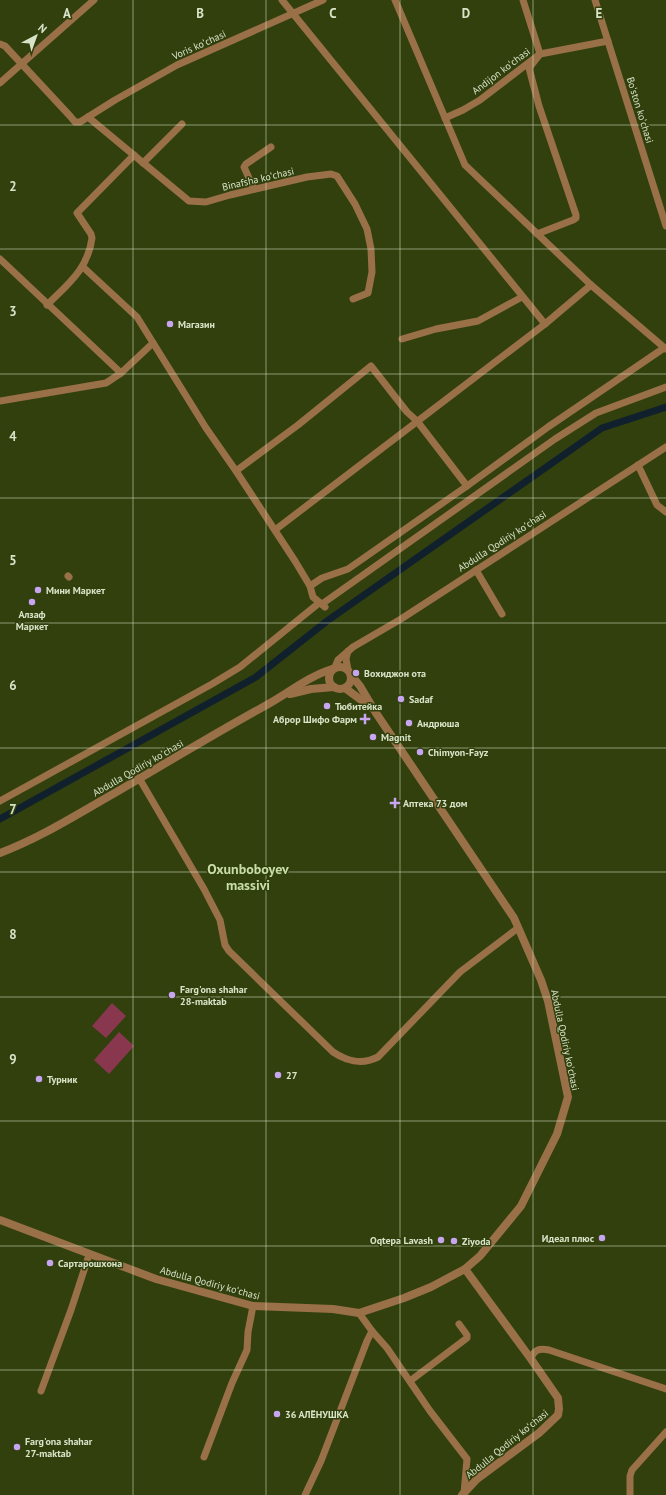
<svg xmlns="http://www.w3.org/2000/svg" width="666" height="1495" font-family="'PT Sans',sans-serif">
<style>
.green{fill:#89374e}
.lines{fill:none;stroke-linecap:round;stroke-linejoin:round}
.canal{stroke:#10202d;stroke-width:7}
.minor{stroke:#997047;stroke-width:7}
.tertiary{stroke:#997047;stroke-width:8}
.grid{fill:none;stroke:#d8e3c8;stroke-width:1;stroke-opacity:0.55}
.poi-dot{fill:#c7a6ef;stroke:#31400d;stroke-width:1.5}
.labels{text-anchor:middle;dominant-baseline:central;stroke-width:3;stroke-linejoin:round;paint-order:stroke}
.street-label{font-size:10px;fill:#d8e3c8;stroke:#31400d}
.poi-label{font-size:10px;font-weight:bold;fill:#d8e3c8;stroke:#31400d;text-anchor:start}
.district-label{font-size:14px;font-weight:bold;fill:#c8dda7;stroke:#31400d}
.grid-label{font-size:13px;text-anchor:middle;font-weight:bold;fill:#d8e3c8;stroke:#31400d;stroke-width:3;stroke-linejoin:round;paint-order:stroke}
</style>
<rect width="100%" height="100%" fill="#31400d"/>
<g class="green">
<polygon points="112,1003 126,1016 106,1038 92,1026"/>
<polygon points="119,1032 134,1046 109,1074 94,1060"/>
</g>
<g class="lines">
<polyline class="canal" points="0,819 256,677 327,621 602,428 666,407"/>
<g class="minor">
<polyline points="282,0 545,324 591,285"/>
<polyline points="395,0 465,165 591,285 666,349"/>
<polyline points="595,0 666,226"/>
<polyline points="0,44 5,46 70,116 75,122 80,122 115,100 177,65 323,0"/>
<polyline points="0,83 94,0"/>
<polyline points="88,117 189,201 206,202 230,195 307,177 331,174 337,176 355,204 367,229 371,249 372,272 368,293 353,299"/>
<polyline points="445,118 463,110 480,100 540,54 523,0"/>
<polyline points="143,163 182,124"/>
<polyline points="254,189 244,167 246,164 271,147"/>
<polyline points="537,234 573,220 576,218 576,215 539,106 529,68 540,54 608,41"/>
<polyline points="0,259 121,373"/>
<polyline points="83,267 137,317 206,428 236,471 295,561 310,586 313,597 325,607"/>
<path d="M47 305C68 284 88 269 92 238L91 234 77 213 134 155"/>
<polyline points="402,339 436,329 478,321 522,297"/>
<polyline points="0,401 106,383 121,373 153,343"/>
<polyline points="638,465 657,505 666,512"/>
<polyline points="236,471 298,425 371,366 407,412 417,421 467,486"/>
<polyline points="275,530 545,324"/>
<polyline points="476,570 502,614"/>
<polyline points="68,576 69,577"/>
<polyline points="310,586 322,578 348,569 467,486 548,427 664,348"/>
<polyline points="322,604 555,439 596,413 666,387"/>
<polyline points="348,651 346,659 348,670"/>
<polyline points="335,667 338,660 353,647 401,619 666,447"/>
<path d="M139 778 204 889 220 920 225 945 229 951 333 1052C348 1062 362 1065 378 1057L460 972 518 928"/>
<polyline points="0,801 212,684 240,667 319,603"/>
<polyline points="372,1331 387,1348 430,1411 467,1459 464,1493"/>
<path d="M531 1359C534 1349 540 1348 549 1350L666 1389"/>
<polyline points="410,1381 467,1338 467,1335 459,1324"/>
<polyline points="41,1391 71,1310 89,1255"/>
<polyline points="204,1457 232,1383 247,1350 248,1332 253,1306"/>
<polyline points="305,1495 321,1461 367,1341 372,1331 359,1313"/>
<polyline points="630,1495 630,1476 632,1470 666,1432"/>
</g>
<g class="tertiary">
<circle cx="340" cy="678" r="11"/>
<polyline points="345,688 372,708"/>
<polyline points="290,694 311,689 334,687"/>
<path d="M0 853C40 838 76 815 113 794 163 765 212 735 263 707 286 695 307 677 332 669"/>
<polyline points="0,1220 156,1279 253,1306 333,1309 359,1313 404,1298 431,1287 465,1269 480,1256 521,1206 557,1134 568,1097 548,1001 541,980 514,918 376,713 360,686 351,675"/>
<polyline points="462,1495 477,1479 539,1433 558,1415 559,1409 558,1398 531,1359 465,1269"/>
</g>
</g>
<path class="grid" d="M133 0V1495M266 0V1495M400 0V1495M533 0V1495M0 125H666M0 249H666M0 374H666M0 498H666M0 623H666M0 748H666M0 872H666M0 997H666M0 1121H666M0 1246H666M0 1370H666"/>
<g class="poi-dot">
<circle cx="170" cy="324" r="4"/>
<circle cx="38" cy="590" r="4"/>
<circle cx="32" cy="602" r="4"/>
<circle cx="356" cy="673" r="4"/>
<circle cx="401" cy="699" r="4"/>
<circle cx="327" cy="706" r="4"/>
<path d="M363 713h4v4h4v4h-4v4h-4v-4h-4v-4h4z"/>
<circle cx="409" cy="723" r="4"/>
<circle cx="373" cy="737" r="4"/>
<circle cx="420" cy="752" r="4"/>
<path d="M393 797h4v4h4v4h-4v4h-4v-4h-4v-4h4z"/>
<circle cx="172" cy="995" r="4"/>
<circle cx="278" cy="1075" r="4"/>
<circle cx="39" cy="1079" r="4"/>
<circle cx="602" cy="1238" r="4"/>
<circle cx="441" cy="1240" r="4"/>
<circle cx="454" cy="1241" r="4"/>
<circle cx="50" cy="1263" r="4"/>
<circle cx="277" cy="1414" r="4"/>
<circle cx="17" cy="1447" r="4"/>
</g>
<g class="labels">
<g class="street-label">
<text transform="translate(199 45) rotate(-24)">Voris koʻchasi</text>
<text transform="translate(501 71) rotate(-37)">Andijon koʻchasi</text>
<text transform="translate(640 110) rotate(73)">Boʻston koʻchasi</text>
<text transform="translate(258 179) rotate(-13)">Binafsha koʻchasi</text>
<text transform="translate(502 541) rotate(-33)">Abdulla Qodiriy koʻchasi</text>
<text transform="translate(138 768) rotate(-30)">Abdulla Qodiriy koʻchasi</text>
<text transform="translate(565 1040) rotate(78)">Abdulla Qodiriy koʻchasi</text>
<text transform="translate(210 1283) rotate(15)">Abdulla Qodiriy koʻchasi</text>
<text transform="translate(507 1444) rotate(-39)">Abdulla Qodiriy koʻchasi</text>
</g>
<g class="poi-label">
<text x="178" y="324">Магазин</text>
<text x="46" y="590">Мини Маркет</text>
<text x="32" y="614" text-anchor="middle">Алзаф<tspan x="32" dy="12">Маркет</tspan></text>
<text x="364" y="673">Вохиджон ота</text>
<text x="409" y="699">Sadaf</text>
<text x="335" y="706">Тюбитейка</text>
<text x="357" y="719" text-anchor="end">Аброр Шифо Фарм</text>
<text x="417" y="723">Андрюша</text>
<text x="381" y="737">Magnit</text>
<text x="428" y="752">Chimyon-Fayz</text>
<text x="403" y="803">Аптека 73 дом</text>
<text x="180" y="989">Farg'ona shahar<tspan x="180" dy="12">28-maktab</tspan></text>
<text x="286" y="1075">27</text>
<text x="47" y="1079">Турник</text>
<text x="594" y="1238" text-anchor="end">Идеал плюс</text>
<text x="433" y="1240" text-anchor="end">Oqtepa Lavash</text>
<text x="462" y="1241">Ziyoda</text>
<text x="58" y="1263">Сартарошхона</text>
<text x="285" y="1414">36 АЛЁНУШКА</text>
<text x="25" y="1441">Farg'ona shahar<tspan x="25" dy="12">27-maktab</tspan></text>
</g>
<g class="district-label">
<text x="248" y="869">Oxunboboyev<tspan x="248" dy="16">massivi</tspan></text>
</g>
</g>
<g class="grid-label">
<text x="67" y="18">A</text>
<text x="200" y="18">B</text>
<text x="333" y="18">C</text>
<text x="466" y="18">D</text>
<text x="599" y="18">E</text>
<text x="13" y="191">2</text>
<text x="13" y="316">3</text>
<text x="13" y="441">4</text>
<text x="13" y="565">5</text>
<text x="13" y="690">6</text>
<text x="13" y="814">7</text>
<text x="13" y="939">8</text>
<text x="13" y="1064">9</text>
</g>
<g transform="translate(36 36) rotate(41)" stroke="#31400d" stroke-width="3" paint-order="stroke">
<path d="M0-3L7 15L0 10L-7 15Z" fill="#d8e3c8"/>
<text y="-6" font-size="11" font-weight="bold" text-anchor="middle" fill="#d8e3c8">N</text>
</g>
</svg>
